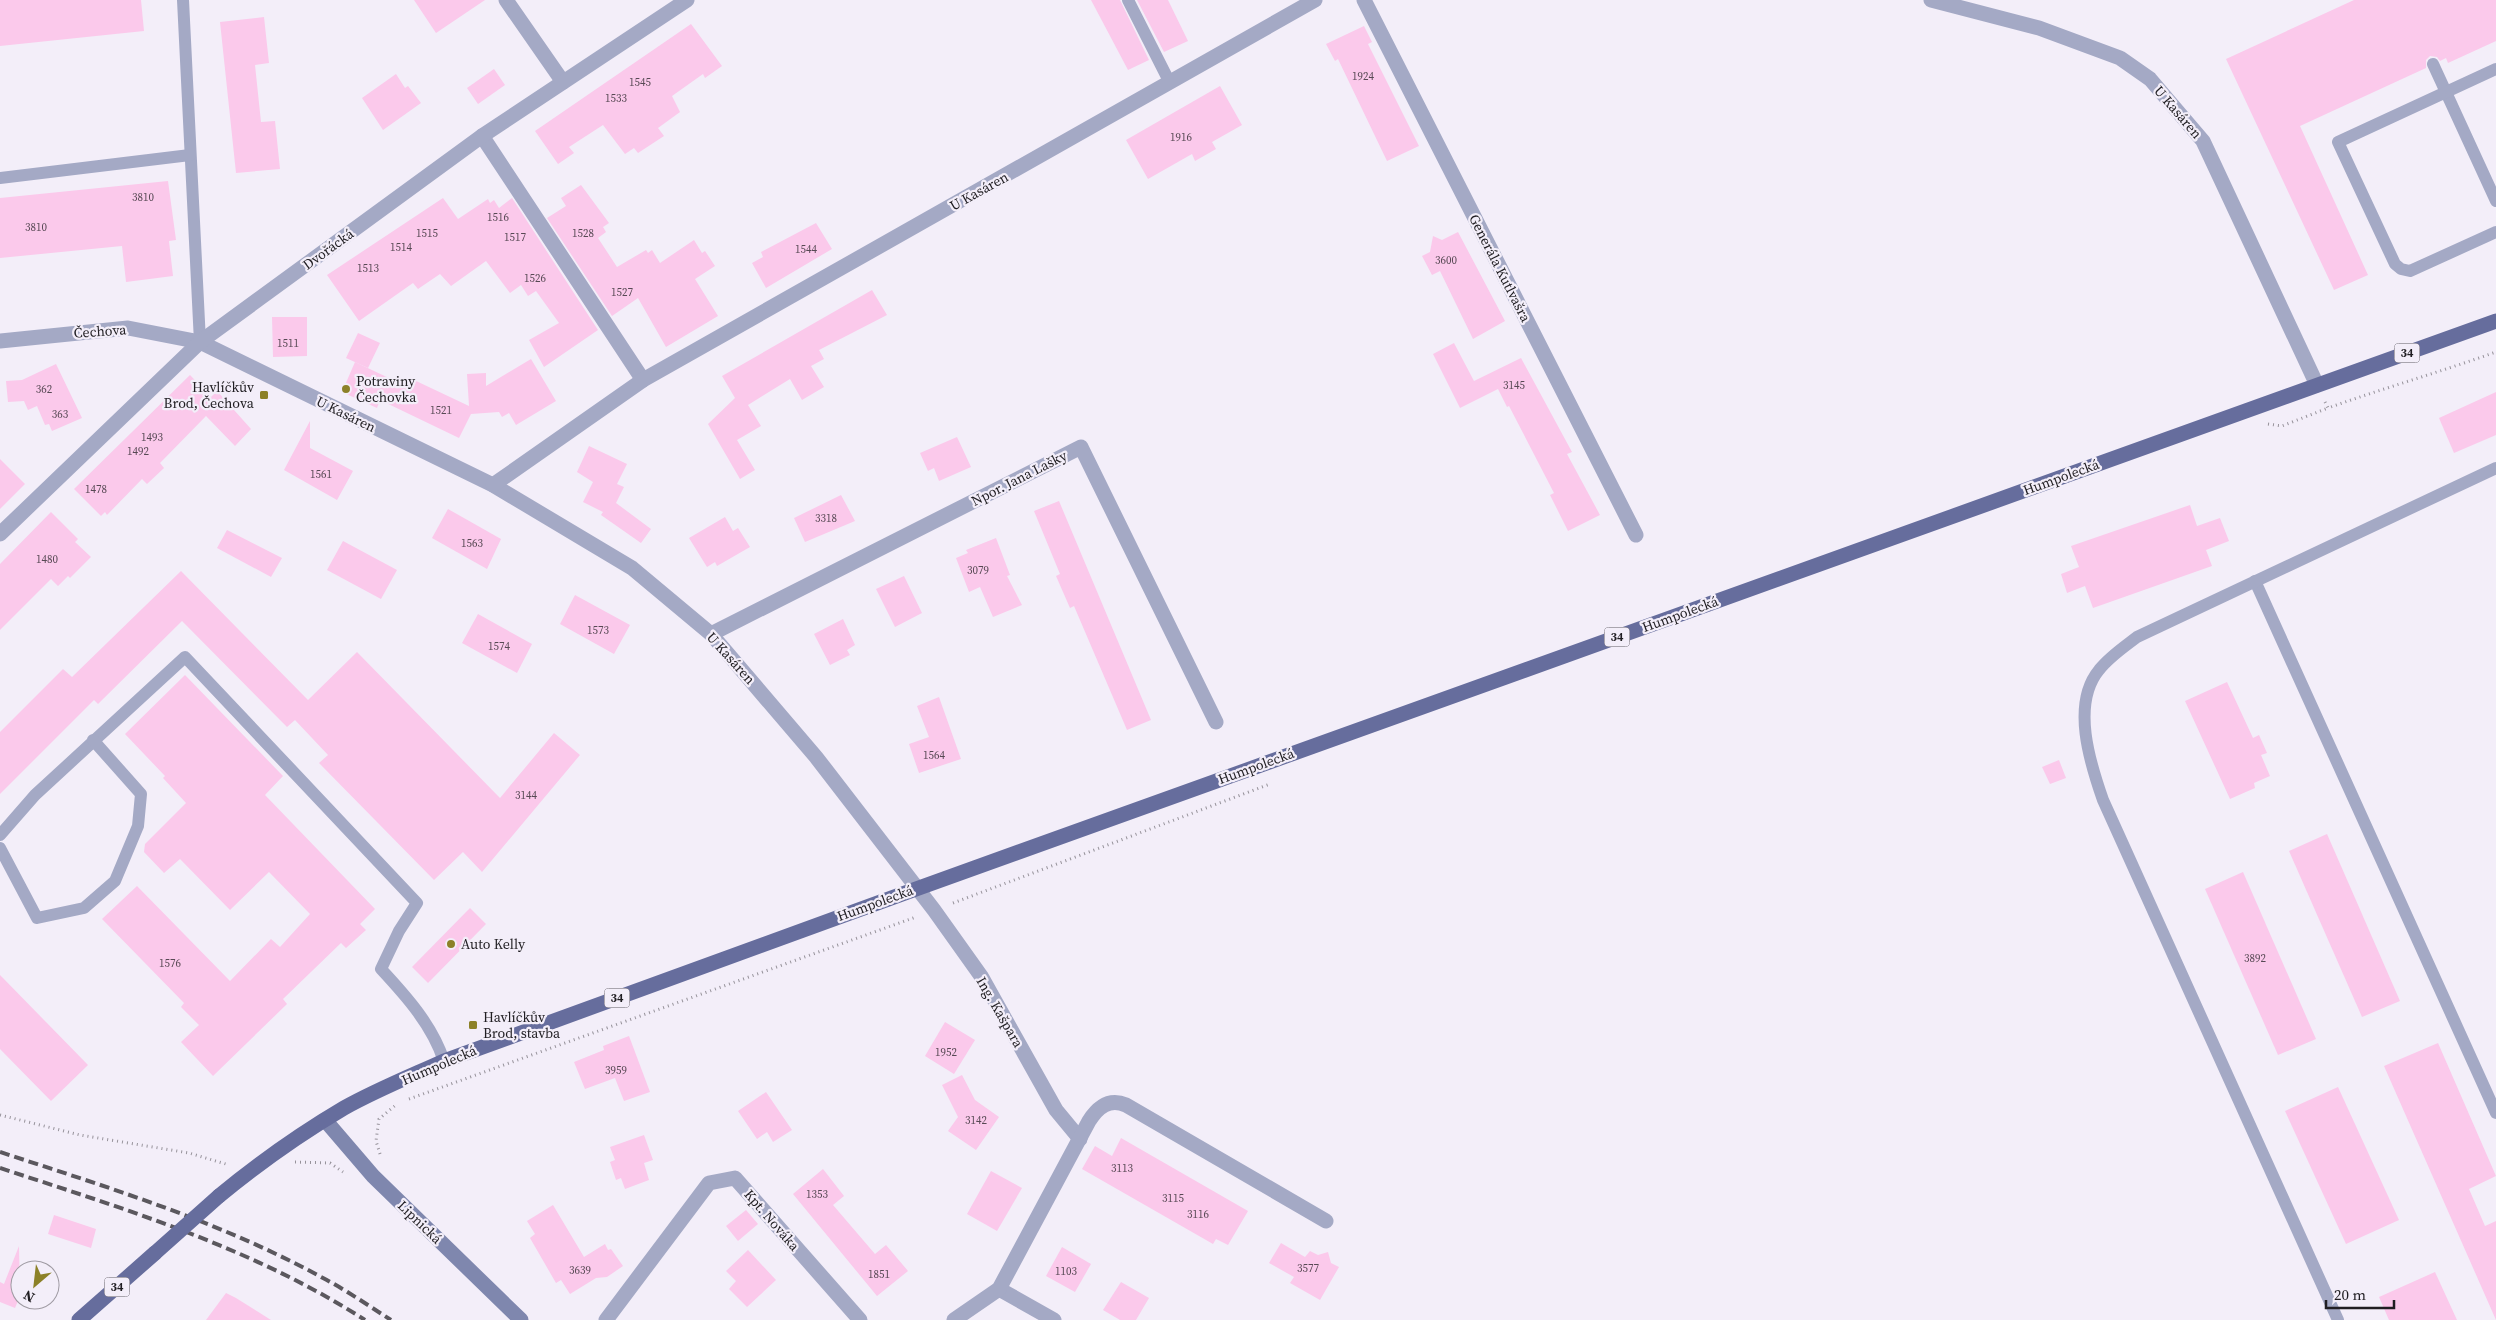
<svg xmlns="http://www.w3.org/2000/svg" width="2496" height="1320" font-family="'Source Serif 4',serif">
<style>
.building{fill:#fbc9eb}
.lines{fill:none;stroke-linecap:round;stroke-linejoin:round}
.path{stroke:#96929a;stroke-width:3;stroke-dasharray:1 4;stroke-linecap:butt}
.lane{stroke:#a4a9c5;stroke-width:12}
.street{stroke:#a4a9c5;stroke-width:15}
.secondary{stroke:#7f87ae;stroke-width:15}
.primary{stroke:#666d9d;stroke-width:15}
.rail{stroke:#5b585e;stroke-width:4;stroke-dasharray:10 5;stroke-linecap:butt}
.primary-bridge{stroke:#666d9d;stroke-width:15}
.poi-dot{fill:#8c8128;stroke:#f3eef9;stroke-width:2}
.labels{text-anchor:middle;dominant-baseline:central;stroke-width:4.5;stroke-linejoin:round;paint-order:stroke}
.number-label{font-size:11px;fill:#574954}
.shield{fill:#f3eef9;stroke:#5f5c62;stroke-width:1}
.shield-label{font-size:12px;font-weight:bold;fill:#201e22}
.street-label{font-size:14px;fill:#201e22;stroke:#f3eef9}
.poi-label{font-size:14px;fill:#201e22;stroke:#f3eef9;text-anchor:start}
</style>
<rect width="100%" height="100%" fill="#f3eef9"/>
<g class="building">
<polygon points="0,0 141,0 144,31 0,46"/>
<polygon points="414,0 485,0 436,33"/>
<polygon points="1091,0 1120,0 1149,60 1128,70"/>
<polygon points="1137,0 1168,0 1188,41 1164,52"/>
<polygon points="2354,0 2496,0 2496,41 2448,63 2446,58 2440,61 2437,57 2430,56 2426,60 2426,68 2300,126 2368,275 2334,290 2226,59"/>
<polygon points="264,17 269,63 255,65 261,122 275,121 280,169 236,173 220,22"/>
<polygon points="691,24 722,66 705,78 703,74 672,96 680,112 658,128 664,136 638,153 634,148 625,154 603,125 569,147 574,153 558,164 535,131"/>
<polygon points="1364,26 1372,42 1368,44 1419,146 1387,161 1338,59 1335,61 1326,44"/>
<polygon points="494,69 505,85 478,104 467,88"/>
<polygon points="396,74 405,88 408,86 421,103 383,130 362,98"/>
<polygon points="1220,86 1242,125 1212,142 1216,149 1195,161 1192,154 1148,179 1126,140"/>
<polygon points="168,181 176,240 169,241 173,276 126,282 122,246 0,258 0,198"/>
<polygon points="581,185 609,223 603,227 606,232 598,238 617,267 646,250 648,253 652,250 660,263 694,240 702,253 705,251 715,266 695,279 718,316 666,347 638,298 612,316 547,218 566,206 561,198"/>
<polygon points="443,198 458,219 488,199 490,203 494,200 499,208 512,198 598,330 544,367 529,340 559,323 536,291 528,296 521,285 510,293 486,261 451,286 440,274 418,289 413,283 359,321 327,275"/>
<polygon points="816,223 832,249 766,288 752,263 763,257 761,252"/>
<polygon points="1458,232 1505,321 1473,339 1440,271 1432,275 1422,256 1430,252 1433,236 1442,240"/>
<polygon points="872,290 887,315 819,350 824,359 811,366 824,387 802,400 790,379 748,405 761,426 737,440 755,470 740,479 708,424 735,398 722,376"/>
<polygon points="272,317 307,317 307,356 273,357"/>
<polygon points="358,333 380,343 368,368 346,358"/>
<polygon points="1454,343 1474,381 1521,358 1572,452 1567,454 1600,515 1568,531 1550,495 1554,493 1509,406 1507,407 1498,389 1460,408 1433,354"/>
<polygon points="531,359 556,401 516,425 509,413 502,417 499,412 471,414 459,438 380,400 377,408 342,392 355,362 410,388 414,380 469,406 467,374 486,373 486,386"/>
<polygon points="56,364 82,418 52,431 49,424 45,425 37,406 28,410 24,401 8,402 6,381 22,380"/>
<polygon points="190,375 211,397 217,391 251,429 235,446 206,416 160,463 164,468 147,484 142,479 107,515 105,512 101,516 74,489"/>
<polygon points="2496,392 2496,435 2454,453 2439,418"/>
<polygon points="310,421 310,448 353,471 337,500 284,470"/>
<polygon points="957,437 971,467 939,481 934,468 928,471 920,453"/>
<polygon points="589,446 627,464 617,484 624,487 616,503 651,529 641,543 601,515 603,512 583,502 593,482 577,472"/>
<polygon points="0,459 25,484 0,509"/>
<polygon points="841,495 855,521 805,542 794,518"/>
<polygon points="1059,501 1151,720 1127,730 1074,606 1070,608 1056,576 1060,574 1034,511"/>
<polygon points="2190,505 2197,526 2220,518 2229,541 2206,550 2212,566 2093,608 2085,586 2067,593 2061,574 2079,567 2071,546"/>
<polygon points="448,509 501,539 487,569 432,538"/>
<polygon points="51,512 78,539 75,542 91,557 70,578 68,576 58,586 51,579 0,630 0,564"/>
<polygon points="725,517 733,531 738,528 750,547 717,566 715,562 707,567 689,538"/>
<polygon points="227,530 282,558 271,577 217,548"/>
<polygon points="996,538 1010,575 1007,576 1022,605 993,617 980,587 969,592 956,558 968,553 966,550"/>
<polygon points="343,541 397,570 381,599 327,570"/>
<polygon points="181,571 308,700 357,652 500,798 554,733 580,755 482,872 463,852 434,880 319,763 328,755 295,720 287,727 182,621 98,704 94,700 0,794 0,732 63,669 72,677"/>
<polygon points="904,576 922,613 895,627 876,589"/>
<polygon points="575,595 630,625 614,654 560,624"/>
<polygon points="478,614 532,644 517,673 462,643"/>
<polygon points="843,619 855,645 847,650 850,655 830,665 814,634"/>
<polygon points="185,675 283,776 265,795 375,909 360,924 366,930 346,948 341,943 283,999 287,1004 213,1076 181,1042 199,1025 181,1007 184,1003 102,919 137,886 230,981 271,939 280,947 310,914 269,872 230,910 180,859 164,873 144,852 145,844 186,803 163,778 165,776 125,734"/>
<polygon points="2227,682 2253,738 2259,735 2267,753 2261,755 2270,776 2254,783 2255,788 2230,799 2185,701"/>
<polygon points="939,697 961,759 919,773 909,744 929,737 917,706"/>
<polygon points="2059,760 2066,778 2050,784 2042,767"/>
<polygon points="2327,834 2400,1001 2362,1017 2289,851"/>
<polygon points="2243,872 2316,1039 2278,1055 2205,889"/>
<polygon points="470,908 486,924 428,983 412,967"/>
<polygon points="0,975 88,1065 51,1101 0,1049"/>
<polygon points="945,1022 975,1040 954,1074 925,1056"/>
<polygon points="629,1036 650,1092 624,1101 615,1078 585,1089 574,1062 604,1050 603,1046"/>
<polygon points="2438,1043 2496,1176 2469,1189 2485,1226 2496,1221 2496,1320 2384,1066"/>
<polygon points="962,1075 975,1100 999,1117 976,1150 948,1131 958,1117 942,1085"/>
<polygon points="2338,1087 2399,1220 2346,1244 2285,1111"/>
<polygon points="766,1092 792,1130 773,1142 767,1132 757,1139 738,1111"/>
<polygon points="644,1135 653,1160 644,1163 649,1180 625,1189 621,1178 616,1180 610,1162 615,1160 610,1147"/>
<polygon points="1121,1138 1248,1211 1228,1245 1216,1239 1213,1244 1082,1169 1095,1146 1112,1156"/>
<polygon points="823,1169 844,1196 833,1205 875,1254 886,1245 908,1271 877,1296 793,1194"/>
<polygon points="991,1171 1022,1188 997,1231 967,1214"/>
<polygon points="553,1205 584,1257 605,1244 608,1250 611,1249 623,1266 607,1277 596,1278 570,1294 561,1280 556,1283 530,1238 535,1234 527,1221"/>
<polygon points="746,1210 758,1224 738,1241 726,1226"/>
<polygon points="54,1215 96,1229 91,1248 48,1234"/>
<polygon points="1281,1243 1305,1257 1310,1251 1318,1255 1328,1252 1331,1263 1339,1267 1320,1300 1290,1283 1294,1277 1269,1263"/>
<polygon points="19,1246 20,1296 15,1308 0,1302 0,1282 4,1284"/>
<polygon points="1062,1247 1091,1264 1075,1292 1046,1276"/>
<polygon points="748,1250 776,1280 747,1307 729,1289 736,1281 726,1271"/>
<polygon points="2435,1272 2457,1320 2389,1320 2379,1297"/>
<polygon points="1121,1282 1149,1298 1136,1320 1120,1320 1103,1310"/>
<polygon points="226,1293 236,1298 271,1320 206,1320"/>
</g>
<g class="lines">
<g class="path">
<path d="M2325 402 2328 408C2384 388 2440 372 2496 352"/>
<polyline points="2268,424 2282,426 2328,408"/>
<polyline points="953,903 1270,784"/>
<polyline points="409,1099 916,917"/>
<polyline points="0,1115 80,1135 189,1153 229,1165"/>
<polyline points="380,1154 376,1141 379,1119 397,1104"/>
<polyline points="295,1162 330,1163 343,1172"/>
</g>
<g class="lane">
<polyline points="183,0 200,342"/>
<polyline points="1128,0 1170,83"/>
<polyline points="2433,64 2496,201"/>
<polyline points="2496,69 2338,142 2395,264 2401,269 2410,271 2496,232"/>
<polyline points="0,178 190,155"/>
<polyline points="2255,581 2496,1113"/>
<path d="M0 835 35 795 185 657 417 903 399 931 381 969C407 997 432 1025 444 1061"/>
<polyline points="0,848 37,918 84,908 115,881 138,826 141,794 93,740"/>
<path d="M2338 1320 2103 800C2090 763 2071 704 2099 670 2109 657 2124 647 2137 637L2496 468"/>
</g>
<g class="street">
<polyline points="506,0 563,82"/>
<polyline points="1364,0 1636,535"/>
<polyline points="1931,0 2039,28 2120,58 2150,79 2203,141 2317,385"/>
<polyline points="482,136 643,380"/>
<polyline points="0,341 128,328 200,342 493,485 632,568 711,634 816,757 934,910 981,976 1056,1110 1080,1139"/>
<polyline points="493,485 643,380 1315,0"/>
<polyline points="0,534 200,342 482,136 687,0"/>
<polyline points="711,634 1081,447 1216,722"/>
<polyline points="999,1289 1054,1320"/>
<polyline points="606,1320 709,1183 735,1178 860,1320"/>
<path d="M954 1320 999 1289 1089 1121C1098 1107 1109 1098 1126 1105L1326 1221"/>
</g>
<polyline class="secondary" points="325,1120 373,1176 521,1320"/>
<g class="primary">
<path d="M219 1196C259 1163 300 1134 344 1108 376 1090 411 1076 444 1061L916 889 2496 321"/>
<polyline points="79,1320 155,1253"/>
</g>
<g class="rail">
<path d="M0 1152C110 1188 221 1222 323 1278 346 1290 369 1306 391 1320"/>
<path d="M0 1168C125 1209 253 1248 365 1320"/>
</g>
<polyline class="primary-bridge" points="155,1253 219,1196"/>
</g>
<g class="poi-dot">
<circle cx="346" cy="389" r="5"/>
<rect x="259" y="390" width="10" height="10" rx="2.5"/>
<circle cx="451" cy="944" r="5"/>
<rect x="468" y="1020" width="10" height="10" rx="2.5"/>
</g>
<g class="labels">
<g class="number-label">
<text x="1363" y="76">1924</text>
<text x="640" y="82">1545</text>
<text x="616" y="98">1533</text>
<text x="1181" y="137">1916</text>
<text x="143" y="197">3810</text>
<text x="498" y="217">1516</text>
<text x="36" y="227">3810</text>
<text x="427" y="233">1515</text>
<text x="583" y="233">1528</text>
<text x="515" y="237">1517</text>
<text x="401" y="247">1514</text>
<text x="806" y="249">1544</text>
<text x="1446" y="260">3600</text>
<text x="368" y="268">1513</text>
<text x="535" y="278">1526</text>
<text x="622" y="292">1527</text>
<text x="288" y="343">1511</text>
<text x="1514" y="385">3145</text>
<text x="44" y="389">362</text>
<text x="441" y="410">1521</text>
<text x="60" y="414">363</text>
<text x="152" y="437">1493</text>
<text x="138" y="451">1492</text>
<text x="321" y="474">1561</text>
<text x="96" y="489">1478</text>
<text x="826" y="518">3318</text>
<text x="472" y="543">1563</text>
<text x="47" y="559">1480</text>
<text x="978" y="570">3079</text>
<text x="598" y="630">1573</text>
<text x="499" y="646">1574</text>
<text x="934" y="755">1564</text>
<text x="526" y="795">3144</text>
<text x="2255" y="958">3892</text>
<text x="170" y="963">1576</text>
<text x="946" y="1052">1952</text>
<text x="616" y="1070">3959</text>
<text x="976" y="1120">3142</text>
<text x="1122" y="1168">3113</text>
<text x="817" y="1194">1353</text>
<text x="1173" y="1198">3115</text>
<text x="1198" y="1214">3116</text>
<text x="1308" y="1268">3577</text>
<text x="580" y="1270">3639</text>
<text x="1066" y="1271">1103</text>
<text x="879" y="1274">1851</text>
</g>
<g class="shield">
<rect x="2394.5" y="343.5" width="25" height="19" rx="4"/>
<rect x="1604.5" y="627.5" width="25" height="19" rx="4"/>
<rect x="604.5" y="988.5" width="25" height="19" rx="4"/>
<rect x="104.5" y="1277.5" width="25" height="19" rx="4"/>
</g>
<g class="shield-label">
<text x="2407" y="353">34</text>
<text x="1617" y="637">34</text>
<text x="617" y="998">34</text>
<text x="117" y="1287">34</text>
</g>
<g class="street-label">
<text transform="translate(2178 112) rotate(49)">U Kasáren</text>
<text transform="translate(979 191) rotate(-29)">U Kasáren</text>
<text transform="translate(328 249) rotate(-36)">Dvořácká</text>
<text transform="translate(1500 268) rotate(63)">Generála Kutlvašra</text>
<text transform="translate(100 331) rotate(-4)">Čechova</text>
<text transform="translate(346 414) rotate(26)">U Kasáren</text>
<text transform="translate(2061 477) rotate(-20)">Humpolecká</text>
<text transform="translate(1019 478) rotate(-27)">Npor. Jana Lašky</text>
<text transform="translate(1680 614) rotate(-20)">Humpolecká</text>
<text transform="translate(731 658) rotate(48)">U Kasáren</text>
<text transform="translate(1256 766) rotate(-20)">Humpolecká</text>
<text transform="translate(875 903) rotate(-20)">Humpolecká</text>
<text transform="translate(1000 1012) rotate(60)">Ing. Kašpara</text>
<text transform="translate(439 1065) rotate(-23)">Humpolecká</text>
<text transform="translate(772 1220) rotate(49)">Kpt. Nováka</text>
<text transform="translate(420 1222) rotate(44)">Lipnická</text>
</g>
<g class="poi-label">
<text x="356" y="381">Potraviny<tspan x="356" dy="16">Čechovka</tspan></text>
<text x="254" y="387" text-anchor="end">Havlíčkův<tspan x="254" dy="16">Brod, Čechova</tspan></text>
<text x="461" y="944">Auto Kelly</text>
<text x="483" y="1017">Havlíčkův<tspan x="483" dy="16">Brod, stavba</tspan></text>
</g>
</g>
<g transform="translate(35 1285) rotate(208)"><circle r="24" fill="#f3eef9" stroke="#9f9ba3"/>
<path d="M0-4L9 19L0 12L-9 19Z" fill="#8c8128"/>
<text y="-8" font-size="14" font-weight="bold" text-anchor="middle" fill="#201e22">N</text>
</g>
<path d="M2326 1300v8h68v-8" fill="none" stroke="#201e22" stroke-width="2.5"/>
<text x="2334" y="1300" font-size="15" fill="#201e22" stroke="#f3eef9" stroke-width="4" paint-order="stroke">20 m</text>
</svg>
